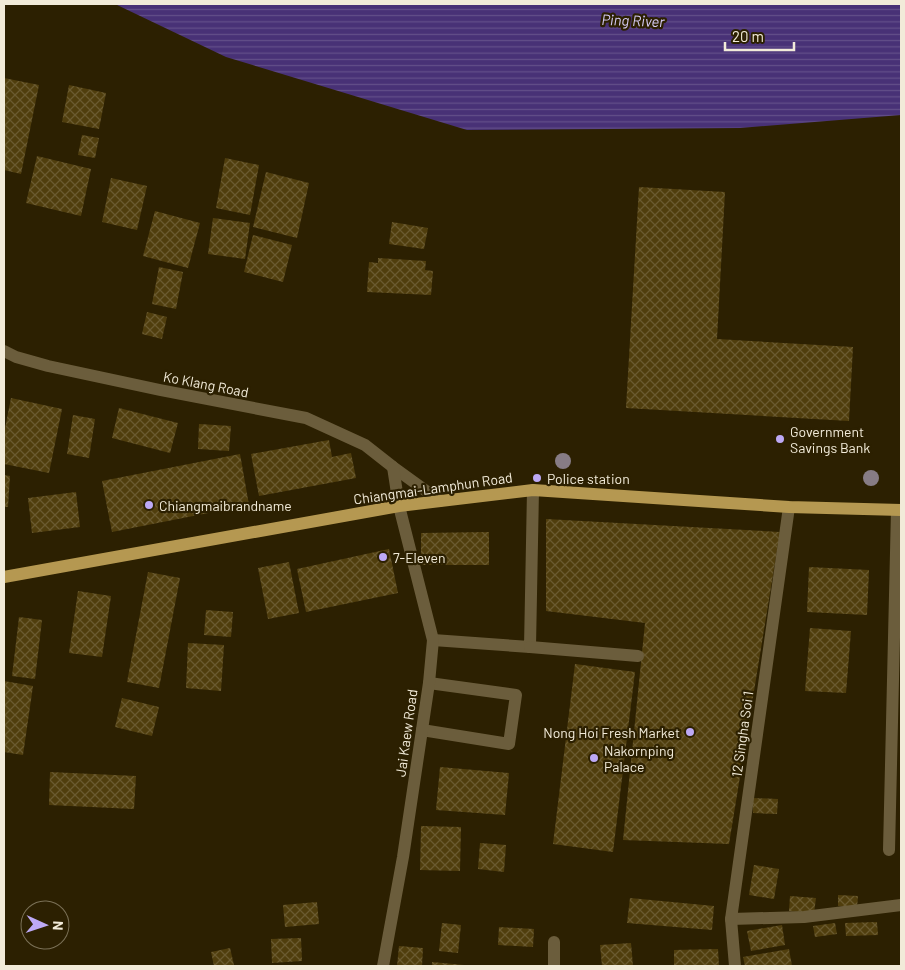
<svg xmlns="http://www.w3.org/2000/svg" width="905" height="970" font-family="Barlow,sans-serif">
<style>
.water{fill:url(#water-rules)}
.building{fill:url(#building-cross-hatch)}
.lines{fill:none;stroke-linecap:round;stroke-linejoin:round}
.minor{stroke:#6b5d3c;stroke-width:12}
.major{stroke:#b59851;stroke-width:12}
.tree{fill:#877c85}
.poi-dot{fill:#bda9f5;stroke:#2c2001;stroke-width:2}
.labels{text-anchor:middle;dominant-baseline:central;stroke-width:4.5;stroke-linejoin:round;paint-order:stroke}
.street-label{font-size:14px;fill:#f2ebd9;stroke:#2c2001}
.poi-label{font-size:14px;fill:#f2ebd9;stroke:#2c2001;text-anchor:start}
.water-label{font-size:15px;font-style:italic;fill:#d5cbf5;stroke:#2c2001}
</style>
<defs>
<pattern id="water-rules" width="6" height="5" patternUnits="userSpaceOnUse" patternTransform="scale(1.25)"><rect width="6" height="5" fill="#483176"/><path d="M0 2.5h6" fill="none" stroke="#634f89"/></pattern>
<pattern id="building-cross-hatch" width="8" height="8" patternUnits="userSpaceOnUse" patternTransform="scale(1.25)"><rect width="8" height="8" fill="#503e0d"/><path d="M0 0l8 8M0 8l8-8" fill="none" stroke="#6a5a30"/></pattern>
</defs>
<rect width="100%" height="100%" fill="#2c2001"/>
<polygon class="water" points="115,4 901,4 901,115 740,128 467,130 226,57"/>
<g class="building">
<polygon points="4,78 39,85 21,174 4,170"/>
<polygon points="69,85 106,93 99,129 62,122"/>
<polygon points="82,135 99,138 95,158 78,155"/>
<polygon points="37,156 91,169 81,216 26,203"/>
<polygon points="225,158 259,165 250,215 216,208"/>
<polygon points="266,172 309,183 297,238 253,227"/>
<polygon points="111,178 147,186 137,230 102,222"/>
<polygon points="639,187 725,192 717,339 853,347 849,421 626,408"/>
<polygon points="155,211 200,223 188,268 143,256"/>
<polygon points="213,218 250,223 245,259 208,254"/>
<polygon points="392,222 428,228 424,249 389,244"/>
<polygon points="253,235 292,245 283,282 244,272"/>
<polygon points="378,258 426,261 425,270 433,271 431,295 367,292 369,262 378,263"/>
<polygon points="159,267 183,272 176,309 152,304"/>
<polygon points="147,312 167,317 162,339 142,334"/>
<polygon points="11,398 62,409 49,473 4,464 4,433"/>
<polygon points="119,408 178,423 170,453 112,438"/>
<polygon points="73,415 95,419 89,458 67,454"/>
<polygon points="199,424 231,426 229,451 198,449"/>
<polygon points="329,440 332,457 351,453 356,478 259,496 251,454"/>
<polygon points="240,454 249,505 112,532 102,481"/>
<polygon points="4,475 10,476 8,507 4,507"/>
<polygon points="76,492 80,527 32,533 28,498"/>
<polygon points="546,519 780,532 729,844 623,840 645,623 546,611"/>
<polygon points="489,532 489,565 421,565 421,533"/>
<polygon points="389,549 398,593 306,612 297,569"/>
<polygon points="289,562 299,613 268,619 258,568"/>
<polygon points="809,567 869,570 867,615 807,612"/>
<polygon points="148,572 180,578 159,688 127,682"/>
<polygon points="78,591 111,596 102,657 69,653"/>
<polygon points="206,610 233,612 231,637 204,635"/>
<polygon points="19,617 42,620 35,679 12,676"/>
<polygon points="810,628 851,631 846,693 805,691"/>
<polygon points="188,643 224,645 221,691 186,688"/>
<polygon points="575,664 635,672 613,852 553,844"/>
<polygon points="4,681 33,686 23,755 4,752"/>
<polygon points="122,698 159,707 152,736 115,727"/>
<polygon points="440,767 509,773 505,815 436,810"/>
<polygon points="50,772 136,776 134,809 49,805"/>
<polygon points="753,798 778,799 777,814 753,813"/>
<polygon points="421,826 461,827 460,871 420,870"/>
<polygon points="480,843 506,845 504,872 478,869"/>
<polygon points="754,865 779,869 774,899 749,895"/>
<polygon points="838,895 858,896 857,908 838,906"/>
<polygon points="790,896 816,898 814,913 789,911"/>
<polygon points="630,898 714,906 712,930 627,923"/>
<polygon points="317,902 319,924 285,927 283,905"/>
<polygon points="877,922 878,935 846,936 845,923"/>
<polygon points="442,923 461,925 458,953 439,951"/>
<polygon points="835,923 837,934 815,937 813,926"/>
<polygon points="782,925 785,945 751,951 747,931"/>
<polygon points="499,927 534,929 533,947 498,945"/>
<polygon points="301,938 302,961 272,963 271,939"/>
<polygon points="631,943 633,966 602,966 600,945"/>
<polygon points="399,946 423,948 422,966 397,966"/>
<polygon points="230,948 234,965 214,966 211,952"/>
<polygon points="718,949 719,966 674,966 674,950"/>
<polygon points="789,949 792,966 745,966 743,957"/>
<polygon points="432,962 464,965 464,966 432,966"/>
</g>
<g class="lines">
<g class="minor">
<polyline points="4,351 16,357 48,366 160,390 306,418 365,445 393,467 440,501"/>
<polyline points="433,640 530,647 533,490"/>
<polyline points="530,647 638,656"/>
<polyline points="422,730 509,744 516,695 429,683"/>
<polyline points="889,850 897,510"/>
<polyline points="731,919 804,917 901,905"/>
<polyline points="383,966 403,857 429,683 433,640 399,506 393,467"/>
<polyline points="554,966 554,942"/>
<polyline points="735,966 731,919 789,507"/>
</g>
<polyline class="major" points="4,577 399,506 533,490 789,507 901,510"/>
</g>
<g class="tree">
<circle cx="563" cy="461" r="8"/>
<circle cx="871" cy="478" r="8"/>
</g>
<g class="poi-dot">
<circle cx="780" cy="439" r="5"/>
<circle cx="537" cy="478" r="5"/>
<circle cx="149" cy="505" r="5"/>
<circle cx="383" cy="557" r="5"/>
<circle cx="690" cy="732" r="5"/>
<circle cx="594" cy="758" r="5"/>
</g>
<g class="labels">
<g class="street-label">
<text transform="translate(206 384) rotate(11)">Ko Klang Road</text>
<text transform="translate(433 488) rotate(-8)">Chiangmai-Lamphun Road</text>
<text transform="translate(406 733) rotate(-82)">Jai Kaew Road</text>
<text transform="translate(742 734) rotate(-82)">12 Singha Soi 1</text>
</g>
<g class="poi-label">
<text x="790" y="431">Government<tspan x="790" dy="16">Savings Bank</tspan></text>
<text x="547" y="478">Police station</text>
<text x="159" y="505">Chiangmaibrandname</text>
<text x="393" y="557">7-Eleven</text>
<text x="680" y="732" text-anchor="end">Nong Hoi Fresh Market</text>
<text x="604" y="750">Nakornping<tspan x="604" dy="16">Palace</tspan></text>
</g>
<g class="water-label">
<text transform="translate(633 20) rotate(2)">Ping River</text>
</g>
</g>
<rect width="905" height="970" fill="none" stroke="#f2ebd9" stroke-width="10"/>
<g transform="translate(45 925) rotate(93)"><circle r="24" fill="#2c2001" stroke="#7b7157"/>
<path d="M0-4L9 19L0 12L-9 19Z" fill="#bda9f5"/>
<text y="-8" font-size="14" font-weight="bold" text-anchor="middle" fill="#f2ebd9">N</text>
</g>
<path d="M725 42v8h69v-8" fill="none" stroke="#f2ebd9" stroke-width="2.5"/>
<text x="732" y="42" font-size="15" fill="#f2ebd9" stroke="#2c2001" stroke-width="4" paint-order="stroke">20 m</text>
</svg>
